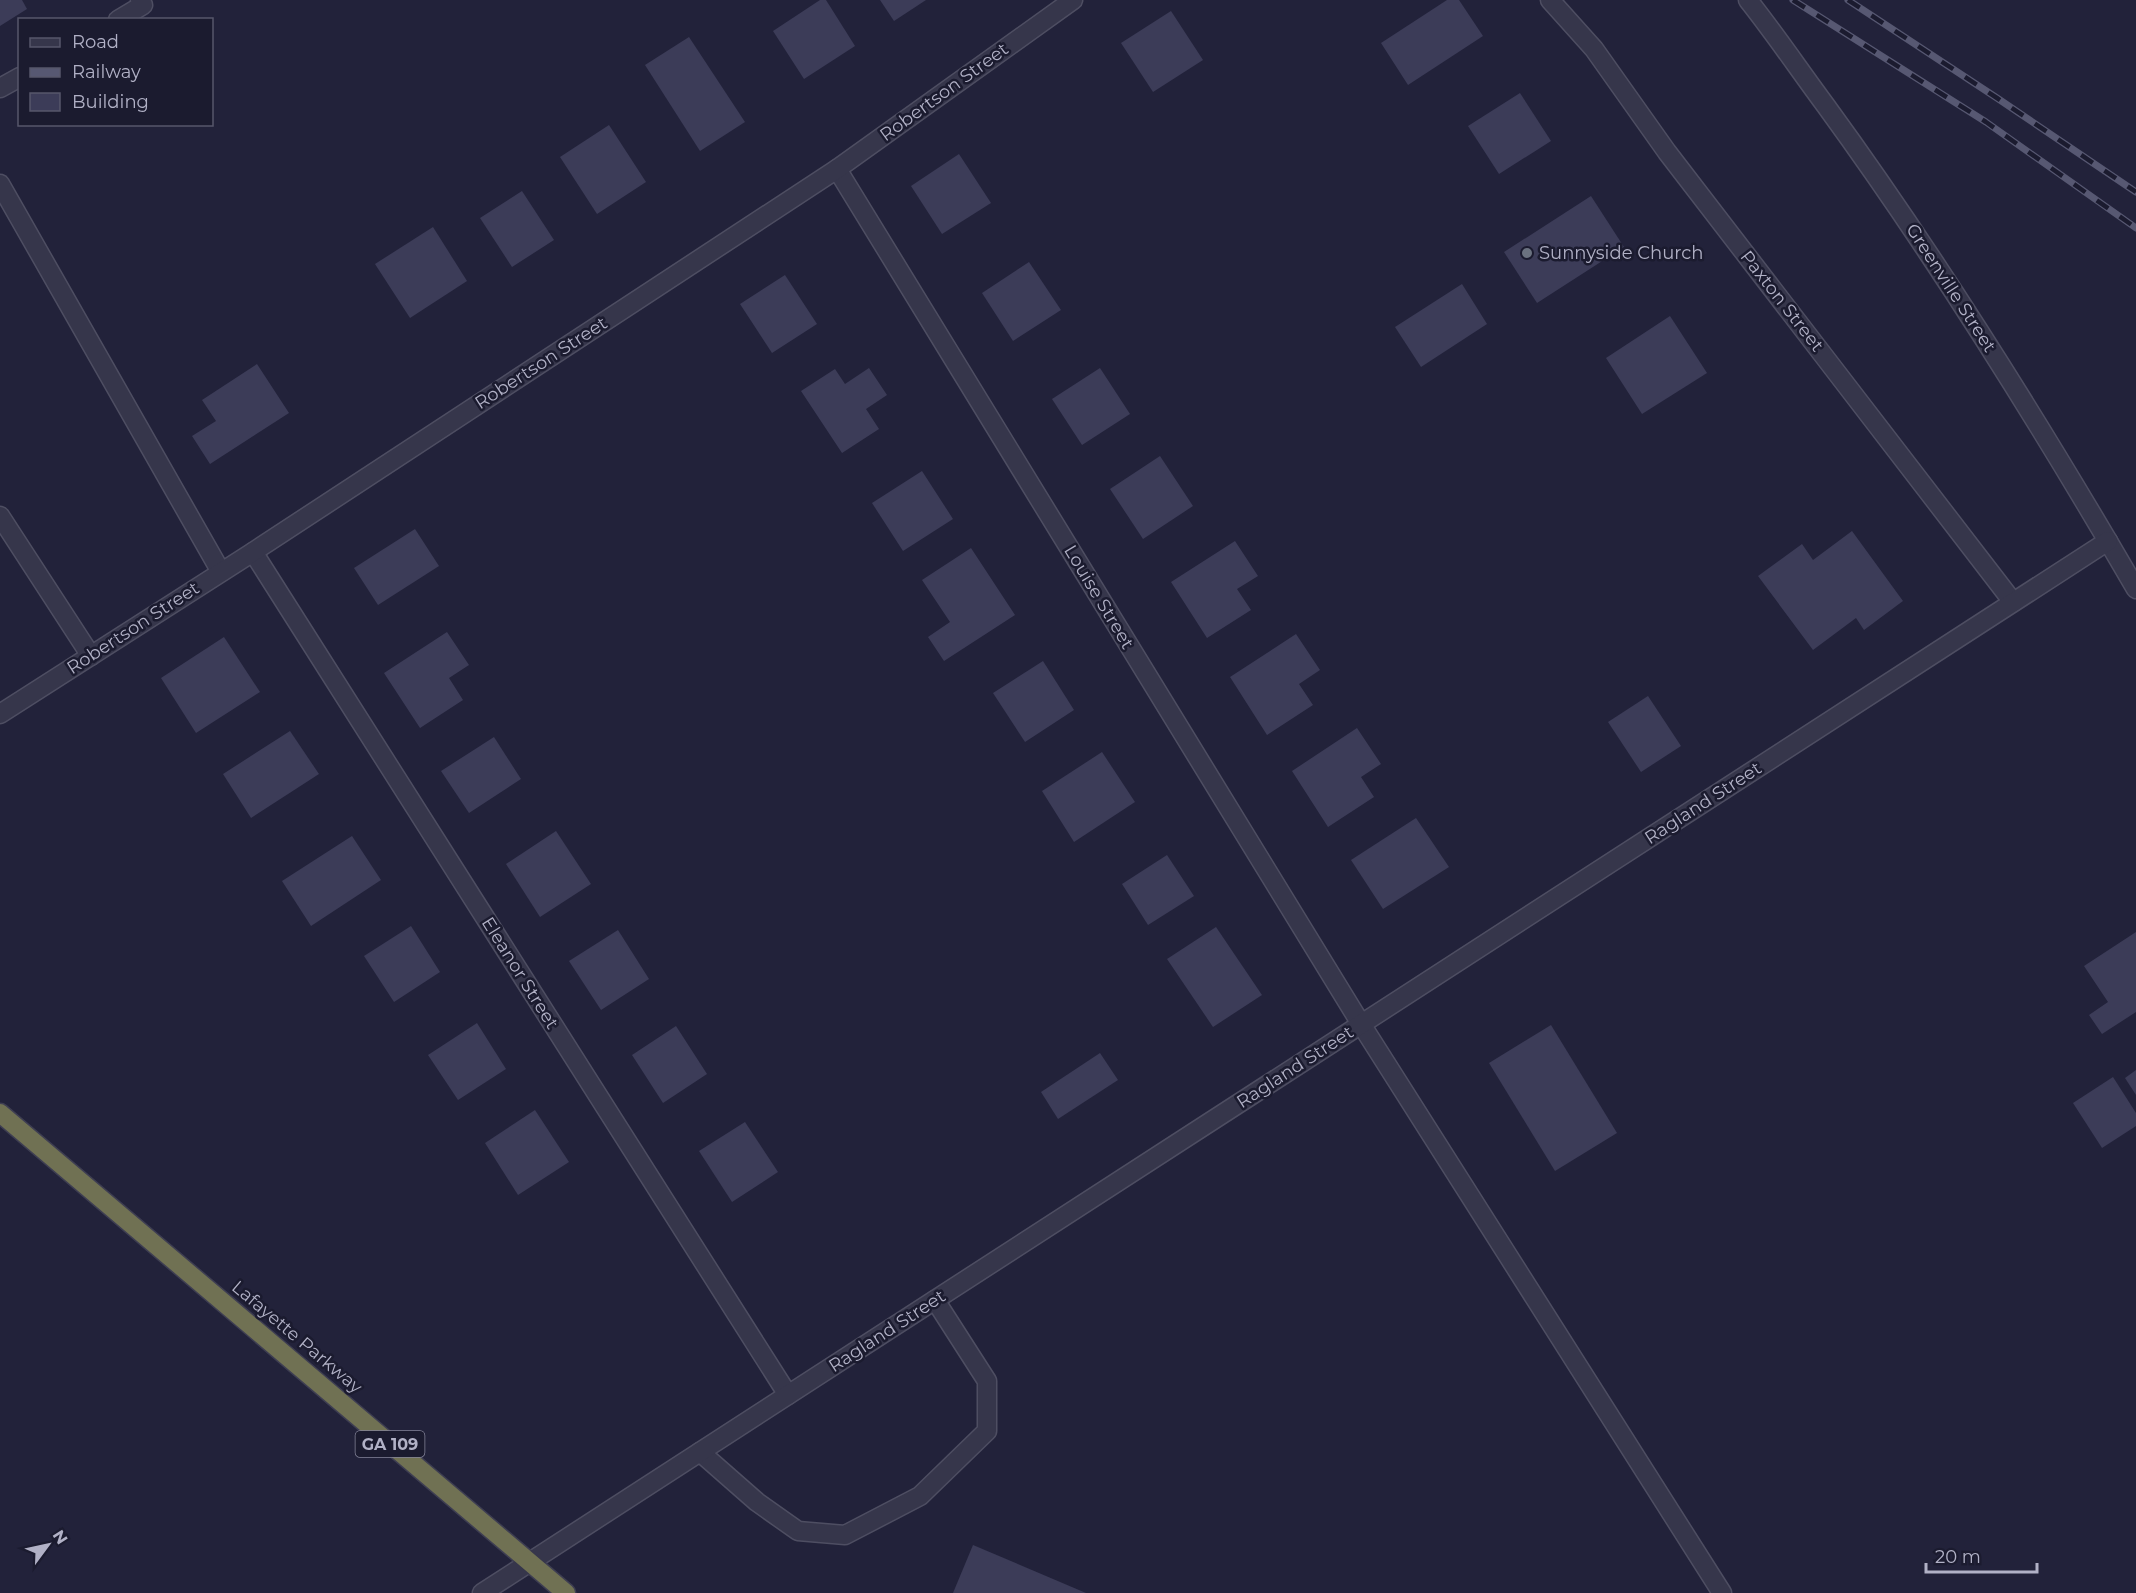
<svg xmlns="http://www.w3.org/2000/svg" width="2136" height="1593" font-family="Montserrat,sans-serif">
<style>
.building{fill:#3c3c58}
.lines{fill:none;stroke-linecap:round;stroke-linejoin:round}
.minor-casing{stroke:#4e4e62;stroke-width:21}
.highway-casing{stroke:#3e3e52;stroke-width:21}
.minor{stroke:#36364b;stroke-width:18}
.highway{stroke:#707153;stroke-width:18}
.rail-casing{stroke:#575872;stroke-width:7}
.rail{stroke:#1b1b2f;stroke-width:4.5;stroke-dasharray:14;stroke-linecap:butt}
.worship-dot{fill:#6b7280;stroke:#1b1b2f;stroke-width:2}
.labels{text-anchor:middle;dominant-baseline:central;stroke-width:5;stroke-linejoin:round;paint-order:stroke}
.shield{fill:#1b1b2f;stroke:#848499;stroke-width:1.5}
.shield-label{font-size:16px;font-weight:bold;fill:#b1b1c6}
.street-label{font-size:18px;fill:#b1b1c6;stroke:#1b1b2f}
.poi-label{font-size:18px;fill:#b1b1c6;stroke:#1b1b2f;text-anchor:start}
</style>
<rect width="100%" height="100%" fill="#22223a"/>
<g class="building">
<polygon points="0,0 22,0 27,9 0,26"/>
<polygon points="820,0 826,0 855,46 804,79 773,31"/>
<polygon points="880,0 926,0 894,21"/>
<polygon points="1447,0 1459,0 1483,36 1408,85 1381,43"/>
<polygon points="1171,11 1203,60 1153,92 1121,43"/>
<polygon points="689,37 745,122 700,151 645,65"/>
<polygon points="1520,93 1551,141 1499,174 1468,126"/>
<polygon points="609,125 646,182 597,214 560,157"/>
<polygon points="959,154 991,203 942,234 911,186"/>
<polygon points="522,191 554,240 512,267 480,218"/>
<polygon points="1591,196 1624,247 1537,303 1504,252"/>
<polygon points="433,227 467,281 410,318 375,264"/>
<polygon points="1029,262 1061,310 1013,341 982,293"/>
<polygon points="785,275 817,324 772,353 740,304"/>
<polygon points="1462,284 1487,324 1421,367 1395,327"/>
<polygon points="1670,316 1707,373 1642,414 1606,358"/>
<polygon points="257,364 289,413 210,464 192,436 216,421 202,400"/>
<polygon points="869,368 887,395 866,409 879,429 842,453 801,391 835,369 845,384"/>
<polygon points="1100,368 1130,414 1082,445 1052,399"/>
<polygon points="1160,456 1193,506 1143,539 1110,489"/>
<polygon points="922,471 953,519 903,551 872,503"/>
<polygon points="415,529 439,566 378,605 354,568"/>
<polygon points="1852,531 1903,601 1864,630 1856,618 1813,650 1758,576 1802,544 1813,560"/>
<polygon points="1235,541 1258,576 1237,589 1251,610 1207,638 1171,582"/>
<polygon points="971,548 1015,615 944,661 928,637 950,622 922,580"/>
<polygon points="447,632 469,665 449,678 463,700 420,728 384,673"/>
<polygon points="1296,634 1320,670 1299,684 1313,705 1267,735 1230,677"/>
<polygon points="224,637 260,692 196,733 161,678"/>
<polygon points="1043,661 1074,710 1025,742 993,693"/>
<polygon points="1648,696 1681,746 1641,772 1608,722"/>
<polygon points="1357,728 1381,764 1361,777 1374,797 1328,827 1292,771"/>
<polygon points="290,731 319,774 251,818 223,774"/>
<polygon points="494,737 521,779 469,813 441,771"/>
<polygon points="1102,752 1135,802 1074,842 1042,791"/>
<polygon points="1416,818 1449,867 1383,909 1351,860"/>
<polygon points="556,831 591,884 540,917 506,864"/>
<polygon points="352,836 381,880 311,926 282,881"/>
<polygon points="1167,855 1194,896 1148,925 1122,884"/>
<polygon points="411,926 440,972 394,1002 364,956"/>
<polygon points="1216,927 1262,995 1213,1027 1167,959"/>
<polygon points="618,930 649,979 601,1010 569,961"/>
<polygon points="2136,932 2136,1012 2102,1034 2089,1015 2108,1002 2084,966"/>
<polygon points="477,1023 506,1069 458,1100 428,1055"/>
<polygon points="1551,1025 1617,1133 1555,1171 1489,1063"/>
<polygon points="676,1026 707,1074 663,1103 632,1055"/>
<polygon points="1100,1053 1118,1080 1058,1119 1041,1092"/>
<polygon points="2136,1070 2136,1095 2125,1078"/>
<polygon points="2113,1077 2136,1113 2136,1126 2102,1148 2073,1103"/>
<polygon points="535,1110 569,1162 518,1195 485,1143"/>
<polygon points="745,1122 778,1172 732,1202 699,1151"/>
<polygon points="973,1545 1086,1593 953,1593"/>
</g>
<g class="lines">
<g class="minor-casing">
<g id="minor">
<polyline points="1550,0 1594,49 1667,152 2013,602"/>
<path d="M1748 0C1775 34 1800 71 1826 106 1939 261 2040 424 2136 589"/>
<polyline points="118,20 143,5 140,0"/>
<polyline points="0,88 20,77"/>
<polyline points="837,169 1361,1024 1722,1593"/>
<polyline points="0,184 221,572"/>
<polyline points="0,516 91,656"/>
<polyline points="253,552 788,1395"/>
<polyline points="0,714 253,552 837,169 1073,0"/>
<polyline points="700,1452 757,1502 798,1531 845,1535 920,1496 987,1431 987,1381 935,1300"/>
<polyline points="482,1593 2108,541"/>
</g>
</g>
<g class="highway-casing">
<polyline id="highway" points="0,1113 566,1593"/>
</g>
<use href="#minor" class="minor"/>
<use href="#highway" class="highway"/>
<g class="rail-casing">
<g id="rail">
<polyline points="1793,0 1986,122 2136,228"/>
<polyline points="1848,0 1997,98 2136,192"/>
</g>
</g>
<use href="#rail" class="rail"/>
</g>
<circle class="worship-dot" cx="1527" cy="253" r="6"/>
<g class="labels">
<rect class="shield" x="355.5" y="1431" width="69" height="26" rx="4.5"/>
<g class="shield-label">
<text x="390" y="1444">GA 109</text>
</g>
<g class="street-label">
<text transform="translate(944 92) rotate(-36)">Robertson Street</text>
<text transform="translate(1951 288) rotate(57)">Greenville Street</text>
<text transform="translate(1782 301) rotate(52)">Paxton Street</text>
<text transform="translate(541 363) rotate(-33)">Robertson Street</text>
<text transform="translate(1099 597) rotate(59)">Louise Street</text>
<text transform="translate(133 628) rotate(-33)">Robertson Street</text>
<text transform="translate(1703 803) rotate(-33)">Ragland Street</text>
<text transform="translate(520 973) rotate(58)">Eleanor Street</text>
<text transform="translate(1295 1067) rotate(-33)">Ragland Street</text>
<text transform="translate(887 1331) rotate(-33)">Ragland Street</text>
<text transform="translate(297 1337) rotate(40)">Lafayette Parkway</text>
</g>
<g class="poi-label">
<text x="1539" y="253">Sunnyside Church</text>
</g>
</g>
<rect x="18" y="18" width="195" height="108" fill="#1b1b2f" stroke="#57576b" stroke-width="1.5"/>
<rect x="30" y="38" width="30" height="9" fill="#36364b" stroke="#57576b" stroke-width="1.5"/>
<text x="72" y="48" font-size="18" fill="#b1b1c6">Road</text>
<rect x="30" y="68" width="30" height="9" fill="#575872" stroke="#57576b" stroke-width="1.5"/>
<text x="72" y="78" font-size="18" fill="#b1b1c6">Railway</text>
<rect x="30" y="93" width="30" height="18" fill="#3c3c58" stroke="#57576b" stroke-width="1.5"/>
<text x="72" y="108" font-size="18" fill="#b1b1c6">Building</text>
<g transform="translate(48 1545) rotate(57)" stroke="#1b1b2f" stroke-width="4.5" paint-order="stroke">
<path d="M0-4.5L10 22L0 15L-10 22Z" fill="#b1b1c6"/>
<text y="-9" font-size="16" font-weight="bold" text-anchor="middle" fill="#b1b1c6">N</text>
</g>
<path d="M1926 1563v9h111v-9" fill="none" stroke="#b1b1c6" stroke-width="3"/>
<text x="1935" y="1563" font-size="18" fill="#b1b1c6" stroke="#1b1b2f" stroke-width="4.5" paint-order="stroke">20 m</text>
</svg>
